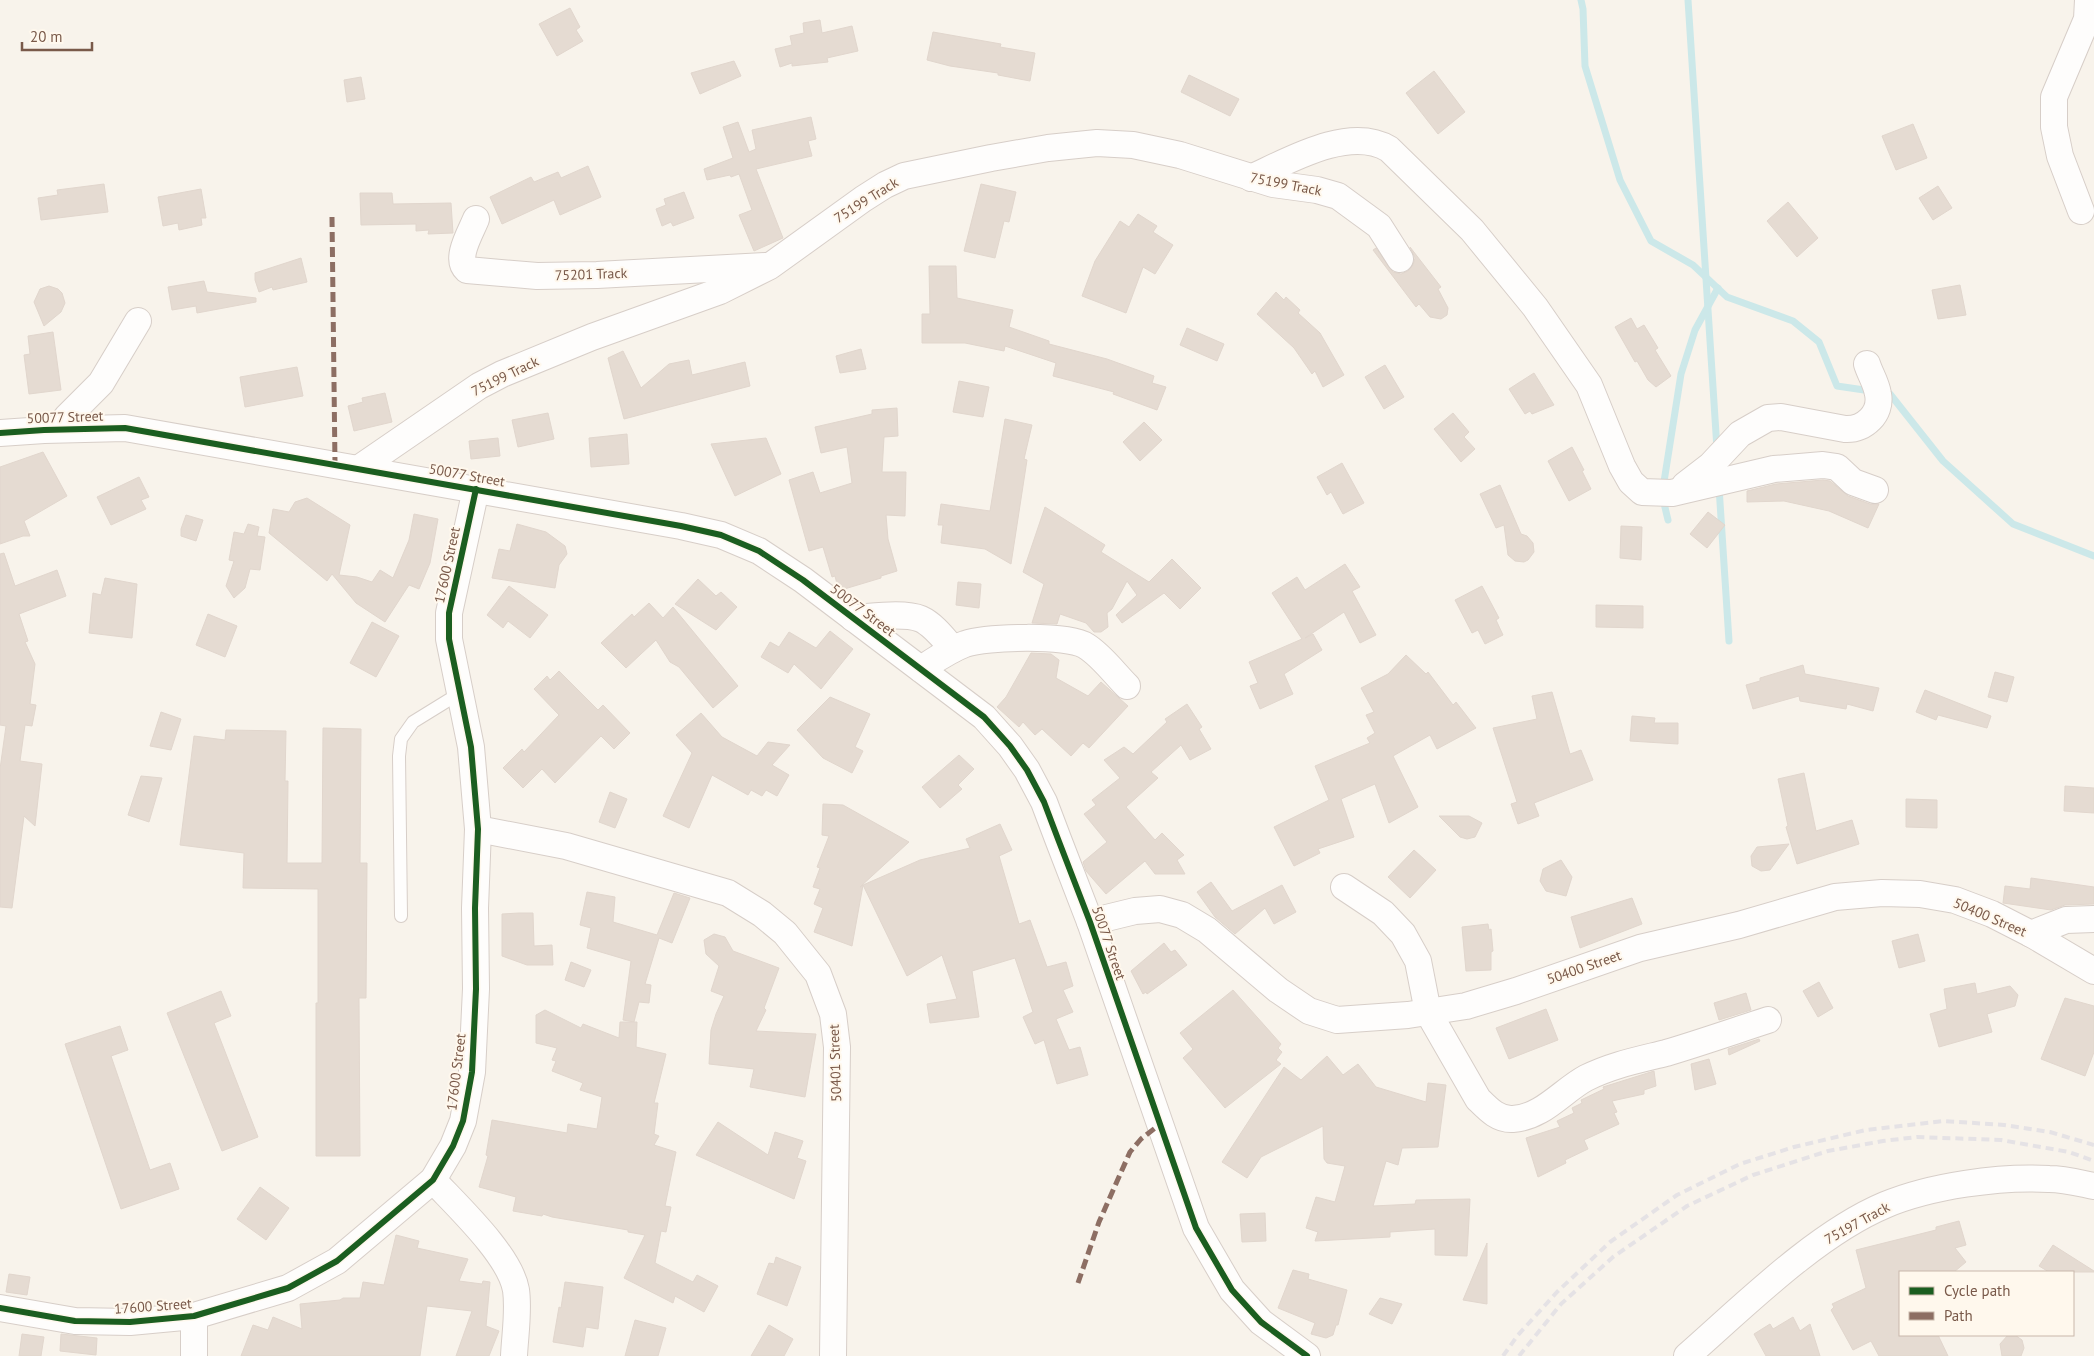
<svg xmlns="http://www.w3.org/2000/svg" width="2094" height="1356" font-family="'PT Sans',sans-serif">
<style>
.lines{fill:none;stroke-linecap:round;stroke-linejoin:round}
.stream{stroke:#cce8e9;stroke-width:7}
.building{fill:#e5dbd2;stroke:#e1d6cd}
.lane-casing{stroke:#d7cec8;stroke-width:14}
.street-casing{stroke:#d7cec8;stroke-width:28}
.lane{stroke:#fefdfc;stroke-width:12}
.street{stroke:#fefdfc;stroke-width:26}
.rail{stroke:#e5e2e5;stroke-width:4;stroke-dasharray:8 5;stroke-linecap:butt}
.quiet{stroke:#8d6e63;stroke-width:5;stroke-dasharray:10 5;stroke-linecap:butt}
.cycleway-casing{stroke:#fff8ed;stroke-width:9}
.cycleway{stroke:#1b5e20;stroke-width:6}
.labels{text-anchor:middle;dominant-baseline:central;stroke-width:4;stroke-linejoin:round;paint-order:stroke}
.street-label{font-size:14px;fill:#795949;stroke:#fff8ed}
</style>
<rect width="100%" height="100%" fill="#f8f3eb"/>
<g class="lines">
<g class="stream">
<polyline points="1581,0 1583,9 1585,66 1620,180 1651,241 1693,265 1727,297 1793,321 1819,342 1837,386 1871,391"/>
<polyline points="1688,0 1717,449"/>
<polyline points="1884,393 1890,394 1943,461 2013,524 2094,556"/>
<polyline points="1719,487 1729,641"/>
<polyline points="1663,488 1681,374 1695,330 1718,288"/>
<polyline points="1663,499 1668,520"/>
</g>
</g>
<g class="building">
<polygon points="570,8 580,27 576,30 583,41 557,56 539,24"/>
<polygon points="820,20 822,33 852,26 858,51 827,58 828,62 792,66 792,63 780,67 775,49 792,45 790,36 804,33 803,23"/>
<polygon points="933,32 1001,44 1000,47 1035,53 1030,81 998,75 998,73 950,66 927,60"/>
<polygon points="734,61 741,76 700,94 691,73"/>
<polygon points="1434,71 1465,112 1438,134 1406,93"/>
<polygon points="1189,75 1239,99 1230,116 1181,92"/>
<polygon points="361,77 365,99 347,102 344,80"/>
<polygon points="811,117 816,139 808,141 812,156 756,169 783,238 754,251 739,215 752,210 739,174 731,177 730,175 707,180 704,169 733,158 723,127 738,122 749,152 756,149 752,130"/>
<polygon points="1913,124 1927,158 1896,170 1882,136"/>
<polygon points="588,166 601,197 560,215 554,200 502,224 490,197 531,177 534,182 558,172 561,178"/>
<polygon points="104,184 108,212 41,220 38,198 58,195 57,190"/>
<polygon points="981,184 1016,192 1009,222 1004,221 995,258 964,251"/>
<polygon points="1938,186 1952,208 1933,220 1919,198"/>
<polygon points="201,189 206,218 201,218 202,225 179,230 178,223 163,226 158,197"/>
<polygon points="684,192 694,218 673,226 671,222 662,226 656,209 666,205 664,199"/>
<polygon points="360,193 392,193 393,204 451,203 453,233 428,234 429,230 416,231 416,224 361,225"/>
<polygon points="1788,202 1818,238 1797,257 1767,221"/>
<polygon points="1138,214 1157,226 1153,232 1173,245 1155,274 1143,267 1126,313 1082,296 1095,261 1120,221 1129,227"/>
<polygon points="1410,247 1441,287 1438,289 1448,308 1447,315 1441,319 1430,317 1419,304 1416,307 1373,250 1376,248 1393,272 1401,274 1408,271 1413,265 1415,258"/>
<polygon points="301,258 307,282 273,290 272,287 259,292 255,280 255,273"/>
<polygon points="929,266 956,266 957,298 1013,310 1009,327 1049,341 1049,344 1107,359 1154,376 1152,383 1166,387 1157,410 1113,394 1114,392 1053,376 1056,363 1005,346 1004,351 965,343 922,343 922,314 930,314"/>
<polygon points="204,281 207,292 256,298 256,302 197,313 196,306 172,310 168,287"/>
<polygon points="1960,285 1966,315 1938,319 1932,290"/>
<polygon points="49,286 58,289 62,293 65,303 61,312 44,326 34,302 40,289"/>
<polygon points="1276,292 1284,300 1286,297 1300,310 1298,313 1320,333 1344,375 1323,387 1315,371 1312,374 1294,348 1257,314"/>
<polygon points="1631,318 1637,329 1644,325 1658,348 1655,350 1671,376 1656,387 1648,380 1637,361 1635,362 1615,327"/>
<polygon points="1187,328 1224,344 1217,361 1180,345"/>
<polygon points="53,332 61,390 29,394 24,355 30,354 28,336"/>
<polygon points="861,349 866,369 840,373 836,356"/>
<polygon points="623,351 641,388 669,364 689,360 692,375 745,362 750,386 624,419 608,358"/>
<polygon points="1385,365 1404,397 1384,409 1365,377"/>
<polygon points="297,367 303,396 245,407 240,377"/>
<polygon points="1534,373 1554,405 1532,414 1530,411 1525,414 1509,389"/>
<polygon points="959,381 989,387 983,417 953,412"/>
<polygon points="385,393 392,422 354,431 348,406 363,402 362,398"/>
<polygon points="897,408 898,436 884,437 882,472 906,472 905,516 886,515 888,539 897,571 881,576 881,578 841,590 838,588 835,576 832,577 823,547 809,551 789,480 813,472 820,493 852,483 847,447 821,453 815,427 872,414 872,410"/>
<polygon points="548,413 554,439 518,447 512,420"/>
<polygon points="1453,413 1469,432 1464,437 1475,449 1461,462 1434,429"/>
<polygon points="1005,419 1032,425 1024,459 1027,460 1011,564 985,549 941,543 943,525 938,525 941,504 990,511"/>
<polygon points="1144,422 1162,440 1140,461 1123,442"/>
<polygon points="627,434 629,464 591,467 589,438"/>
<polygon points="498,438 500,456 471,459 469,441"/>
<polygon points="766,438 781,474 735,496 711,444"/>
<polygon points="1572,447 1584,470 1582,471 1591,489 1569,501 1548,461"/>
<polygon points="43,452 67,496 24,521 30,536 23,536 0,544 0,467"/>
<polygon points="1342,463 1364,503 1343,514 1331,492 1327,495 1317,477"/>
<polygon points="139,477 149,497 141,500 146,509 111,525 97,497"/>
<polygon points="1823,480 1830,481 1848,496 1870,504 1879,504 1868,528 1829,511 1784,501 1747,502 1747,491 1776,484"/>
<polygon points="1500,485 1521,534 1527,536 1533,543 1534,552 1528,560 1524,562 1515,561 1508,555 1504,525 1496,528 1480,494"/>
<polygon points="307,498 350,525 339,575 357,577 372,582 380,570 393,578 409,540 414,514 438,519 430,563 419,589 409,585 385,622 356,603 332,574 327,581 269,533 273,509 289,512 295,502"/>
<polygon points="1045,507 1105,545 1101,552 1149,582 1172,559 1201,588 1180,609 1164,593 1122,623 1116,615 1137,595 1127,581 1112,609 1107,613 1108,627 1101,632 1094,632 1086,623 1060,614 1057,624 1032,623 1044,584 1023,572"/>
<polygon points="1708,512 1725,525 1707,548 1690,534"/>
<polygon points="186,515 203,520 196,541 181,536 181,529"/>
<polygon points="248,524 259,527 257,536 265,537 260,570 250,569 245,588 234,598 226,586 234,561 229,560 234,532 244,534"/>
<polygon points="517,524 546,532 565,546 567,554 559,565 555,588 492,578 499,549 510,551"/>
<polygon points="1621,526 1642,527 1641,560 1620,558"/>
<polygon points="4,553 15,586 57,570 66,596 19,614 28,641 25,642 35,664 30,704 36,705 32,726 25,725 20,761 42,764 35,826 24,816 12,908 0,907 0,769 6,726 0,725 0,554"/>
<polygon points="1345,564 1360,587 1352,591 1376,635 1360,643 1344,612 1305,638 1313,634 1322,650 1284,674 1293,694 1260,709 1250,686 1258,683 1249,662 1302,639 1272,593 1297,577 1305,590"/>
<polygon points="105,578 137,584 132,638 89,633 93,593 101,595"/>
<polygon points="698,579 716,596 721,592 737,607 716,630 675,604"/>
<polygon points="958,582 981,584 979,608 956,605"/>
<polygon points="509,586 548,615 530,638 508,621 503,628 487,615"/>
<polygon points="1482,586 1499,618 1496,620 1503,635 1485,644 1478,630 1472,633 1455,600"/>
<polygon points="649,603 663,618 673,607 738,686 713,708 679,667 670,662 656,640 626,668 601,643 632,614 634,617"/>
<polygon points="1596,605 1643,606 1643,628 1596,627"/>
<polygon points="208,614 237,626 225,657 196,645"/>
<polygon points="372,622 399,636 376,677 350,663"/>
<polygon points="830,631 853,649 821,689 794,664 788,673 761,657 770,642 779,647 789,632 816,648"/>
<polygon points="1031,653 1051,654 1059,660 1056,678 1088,696 1101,682 1128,706 1089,748 1083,743 1071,756 1042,729 1035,735 1023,722 1019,727 997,707 1006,697"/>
<polygon points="1406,655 1426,674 1428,672 1453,705 1456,702 1476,728 1437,749 1430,735 1393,756 1418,807 1389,823 1375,784 1341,799 1354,837 1318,849 1320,853 1294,866 1274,827 1329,800 1315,766 1370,743 1367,738 1375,733 1366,715 1374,712 1361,688 1388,674"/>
<polygon points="1803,665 1805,674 1879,688 1873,711 1847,704 1846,709 1800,701 1799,696 1753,709 1746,685 1760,681 1760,678"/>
<polygon points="559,671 598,710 603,705 630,733 614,749 601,736 555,783 542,769 523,788 503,768 522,749 524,752 559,715 534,689 547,676 550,680"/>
<polygon points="1995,672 2014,677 2007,702 1988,697"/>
<polygon points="1925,690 1991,716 1987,728 1938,715 1936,720 1916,712"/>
<polygon points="1552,692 1570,754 1581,750 1593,780 1534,803 1539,816 1518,824 1511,804 1517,802 1493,728 1537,719 1532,696"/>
<polygon points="830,697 870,714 855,747 863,751 852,773 823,758 797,730"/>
<polygon points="1187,704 1202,727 1199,729 1211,749 1190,760 1181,745 1151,772 1158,778 1126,807 1155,840 1162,833 1184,855 1177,860 1185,874 1155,874 1145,861 1106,894 1086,871 1083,862 1107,842 1084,814 1096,805 1092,800 1120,778 1104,760 1124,747 1133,754 1167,722 1165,719"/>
<polygon points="161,712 181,719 171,750 150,746"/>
<polygon points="701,713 722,737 757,756 768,742 790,745 772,765 789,775 777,796 766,790 762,796 751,790 748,795 712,775 689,828 663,816 692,753 676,735"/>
<polygon points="1632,716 1655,718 1654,723 1678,723 1678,744 1630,741"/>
<polygon points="323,728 361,729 360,863 367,863 366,998 359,998 360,1156 316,1156 316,1003 318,1003 318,889 243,888 244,853 180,845 194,736 225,740 226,730 286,731 285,781 288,781 287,863 322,863"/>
<polygon points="959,755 974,769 958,785 962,789 940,808 922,787"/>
<polygon points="1804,773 1816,831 1852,820 1859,844 1797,864 1786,827 1788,826 1778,779"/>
<polygon points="141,776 162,778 149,822 128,815"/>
<polygon points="2065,786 2094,788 2094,813 2064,811"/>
<polygon points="610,792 627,799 615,828 599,822"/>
<polygon points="1906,799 1937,800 1937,828 1906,827"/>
<polygon points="823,804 843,805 909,842 860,887 863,885 852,946 814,932 823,908 814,904 820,889 813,887 820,868 817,867 829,836 822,835"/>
<polygon points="1439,816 1469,816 1482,823 1475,837 1467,839 1460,837"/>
<polygon points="1000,824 1012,850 999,856 1019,924 1030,920 1047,967 1066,962 1073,986 1063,990 1073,1012 1056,1019 1069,1050 1080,1047 1088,1075 1057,1084 1044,1040 1035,1044 1023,1017 1033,1012 1015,958 972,971 979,1017 930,1023 927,1004 957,999 942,955 907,976 863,885 920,860 970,848 966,839"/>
<polygon points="1789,844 1770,870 1761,871 1752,866 1751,856 1757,847"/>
<polygon points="1414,850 1436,870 1410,898 1388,877"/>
<polygon points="1561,860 1572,877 1566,896 1546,891 1540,881 1543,869"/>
<polygon points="2031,878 2094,887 2094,904 2065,905 2051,910 2003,903 2005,886 2030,889"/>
<polygon points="1211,882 1232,911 1282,885 1296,912 1274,924 1265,908 1235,934 1215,917 1197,892"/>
<polygon points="587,892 615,897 613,922 657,935 674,893 690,898 672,943 659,938 645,984 651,985 649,1003 639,1002 634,1022 623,1020 631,961 587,948 591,928 580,925"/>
<polygon points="1632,898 1642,924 1580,948 1571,917"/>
<polygon points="519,913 533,913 534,946 552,945 553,965 527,965 502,956 502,914"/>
<polygon points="1488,924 1489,930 1491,929 1493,951 1491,952 1491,970 1466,971 1462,927"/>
<polygon points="714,934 725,937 733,951 779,968 764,1008 766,1010 756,1031 816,1034 805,1097 750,1087 754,1069 709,1064 711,1030 716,1014 724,996 711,991 719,966 706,954 704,940"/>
<polygon points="1918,934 1925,961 1899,968 1892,941"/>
<polygon points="1164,943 1171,952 1175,950 1187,965 1147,994 1146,992 1143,994 1131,971"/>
<polygon points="571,962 591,970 584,987 565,980"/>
<polygon points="1819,982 1833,1008 1818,1017 1803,991"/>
<polygon points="1975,983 1977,994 2010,986 2018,995 2015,1006 1987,1014 1992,1032 1939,1047 1930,1014 1947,1009 1944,989"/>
<polygon points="1233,990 1281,1044 1278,1048 1282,1052 1276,1060 1281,1064 1225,1108 1183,1058 1193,1049 1180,1033"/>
<polygon points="221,991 231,1016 214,1023 258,1137 222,1151 167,1013"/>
<polygon points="1746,993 1751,1010 1719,1020 1714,1003"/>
<polygon points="2065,998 2094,1006 2094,1052 2085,1076 2041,1059"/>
<polygon points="1546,1009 1558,1040 1509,1059 1496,1028"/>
<polygon points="545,1010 581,1028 583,1024 619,1038 620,1022 637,1022 636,1047 666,1054 654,1103 658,1103 654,1134 659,1136 654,1145 676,1152 665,1206 671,1207 666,1232 661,1231 655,1263 693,1282 697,1275 718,1286 704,1312 675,1296 673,1303 624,1278 645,1235 628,1232 628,1230 552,1217 543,1214 542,1216 513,1211 516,1197 479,1187 488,1156 486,1155 492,1120 567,1133 568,1124 597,1129 602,1097 580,1090 583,1083 552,1071 556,1061 552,1060 557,1048 536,1043 536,1015"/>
<polygon points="120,1026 128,1050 111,1056 150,1170 170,1163 179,1189 121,1209 65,1044"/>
<polygon points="1759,1039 1760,1041 1729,1055 1728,1049"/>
<polygon points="1327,1056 1343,1075 1358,1064 1376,1087 1426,1102 1428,1083 1446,1085 1438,1147 1402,1148 1398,1165 1386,1161 1373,1206 1415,1204 1416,1200 1470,1199 1467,1256 1435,1255 1435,1229 1390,1232 1390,1237 1315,1241 1318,1232 1306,1228 1316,1197 1335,1202 1345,1166 1327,1163 1324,1159 1323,1126 1261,1157 1247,1178 1222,1162 1284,1067 1301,1080"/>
<polygon points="1709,1059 1716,1084 1695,1090 1691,1064"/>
<polygon points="1654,1071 1656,1086 1644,1090 1644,1094 1612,1101 1617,1112 1614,1113 1619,1124 1584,1140 1588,1149 1565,1160 1566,1163 1538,1177 1526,1138 1560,1127 1557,1121 1574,1113 1572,1108 1582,1103 1581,1100 1604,1089 1603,1087"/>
<polygon points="718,1122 768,1155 775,1132 803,1141 797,1158 806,1161 794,1199 696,1155"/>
<polygon points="260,1187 289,1208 266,1240 237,1219"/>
<polygon points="1265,1213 1266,1241 1242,1242 1240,1214"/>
<polygon points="1959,1221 1966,1245 1955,1248 1966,1262 1954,1272 1900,1272 1900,1335 1938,1335 1948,1356 1879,1356 1871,1341 1853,1350 1831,1310 1834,1307 1832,1304 1866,1288 1856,1250 1936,1230 1936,1227"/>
<polygon points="396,1235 419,1241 417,1248 468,1259 459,1281 482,1284 483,1281 490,1282 486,1326 499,1331 489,1356 456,1356 472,1311 427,1306 420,1356 241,1356 253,1325 268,1330 273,1317 302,1329 300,1304 340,1300 343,1298 360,1298 363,1282 384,1285"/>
<polygon points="1487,1243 1487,1304 1463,1300"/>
<polygon points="2053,1245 2094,1271 2094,1272 2049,1272 2039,1266"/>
<polygon points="776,1257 801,1267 787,1306 757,1294 769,1263 774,1264"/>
<polygon points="1293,1270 1309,1274 1308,1279 1347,1290 1338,1325 1336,1325 1333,1335 1326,1338 1311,1334 1315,1323 1278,1308"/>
<polygon points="9,1274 30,1277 27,1295 6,1292"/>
<polygon points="565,1282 603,1287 598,1329 586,1327 583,1347 553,1342 559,1307 561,1308"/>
<polygon points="1380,1298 1402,1304 1392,1324 1369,1314"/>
<polygon points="1793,1317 1800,1331 1810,1324 1820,1356 1766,1356 1754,1334 1770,1324 1773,1329"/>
<polygon points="635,1320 666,1328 658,1356 625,1356"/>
<polygon points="769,1325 793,1339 784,1356 751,1356"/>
<polygon points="22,1334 44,1337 41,1356 19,1356"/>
<polygon points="61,1334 97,1338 96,1355 60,1351"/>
<polygon points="2008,1335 2015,1335 2022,1340 2024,1348 2021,1356 2002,1356 2000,1344"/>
</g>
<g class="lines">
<g class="lane-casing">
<polyline id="lane" points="401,916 399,756 401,739 413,722 460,693"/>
</g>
<g class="street-casing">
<g id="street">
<path d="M1251 178C1288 161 1349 125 1389 149L1472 230 1535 307 1589 385 1622 466 1631 482 1642 492 1672 493 1774 469 1823 465 1837 467 1853 482 1875 490"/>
<polyline points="2081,211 2060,156 2054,127 2054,97 2087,19 2088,0"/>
<path d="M476 219C471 232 454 259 467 270L537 276 597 275 765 266"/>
<polyline points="58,429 67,417 101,383 138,321"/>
<polyline points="0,433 44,430 125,428 681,526 721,535 759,551 803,580 984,717 1010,746 1027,770 1044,802 1058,839 1090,922 1196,1228 1232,1290 1261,1322 1307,1356"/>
<polyline points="358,469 479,386 502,374 592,337 720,291 770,266 863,199 885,185 904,176 991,158 1048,148 1097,143 1133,145 1180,155 1273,184 1317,190 1338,196 1379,226 1400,259"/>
<path d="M1685 485 1711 465 1740 434 1768 418 1781 417 1845 429C1864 430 1882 414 1878 394 1876 382 1870 374 1867 364"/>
<path d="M853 618C872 617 904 612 921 619 934 625 944 639 953 649"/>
<path d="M921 669C935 660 949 650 965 644 986 637 1067 634 1086 646 1101 655 1114 673 1127 686"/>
<polyline points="478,829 566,846 728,893 762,914 785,933 818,974 833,1014 837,1047 833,1356"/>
<path d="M1344 887 1383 913 1403 934 1418 961 1428 1012 1478 1099C1488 1109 1498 1120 1513 1119 1543 1117 1562 1091 1586 1078 1612 1065 1638 1060 1666 1053 1700 1043 1734 1031 1768 1020"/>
<polyline points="1090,922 1135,911 1160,909 1182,915 1207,930 1278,990 1309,1011 1337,1020 1408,1015 1466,1006 1516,991 1640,948 1739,925 1835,897 1882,893 1920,894 1955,900 1992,914 2033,935 2094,971"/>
<polyline points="2031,934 2066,920 2094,919"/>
<path d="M433 1180C457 1206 510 1255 516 1290 519 1311 515 1335 514 1356"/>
<polyline points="0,1308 75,1321 130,1322 194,1316 288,1288 337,1261 433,1180 453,1146 463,1121 472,1072 476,989 475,908 478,829 471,747 449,639 449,613 476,489"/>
<polyline points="194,1316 194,1356"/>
<path d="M1687 1356C1744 1306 1816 1234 1885 1205 1930 1186 2000 1176 2049 1179 2064 1179 2079 1183 2094 1186"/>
</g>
</g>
<use href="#lane" class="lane"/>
<use href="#street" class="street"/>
<g class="rail">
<polyline points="1503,1356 1518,1335 1557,1292 1610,1242 1677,1195 1740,1164 1794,1147 1866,1130 1944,1121 2004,1125 2050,1132 2094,1145"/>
<polyline points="1519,1356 1561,1304 1613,1257 1687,1206 1753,1175 1828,1151 1883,1141 1917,1137 2001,1140 2069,1152 2094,1161"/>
</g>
<g class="quiet">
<polyline points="332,217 335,464"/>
<polyline points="1078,1283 1099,1222 1130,1152 1141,1139 1159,1125"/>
</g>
<g class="cycleway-casing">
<g id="cycleway">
<polyline points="0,433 44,430 125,428 681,526 721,535 759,551 803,580 984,717 1010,746 1027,770 1044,802 1058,839 1090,922 1196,1228 1232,1290 1261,1322 1307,1356"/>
<polyline points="0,1308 75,1321 130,1322 194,1316 288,1288 337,1261 433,1180 453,1146 463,1121 472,1072 476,989 475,908 478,829 471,747 449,639 449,613 476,489"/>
</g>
</g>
<use href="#cycleway" class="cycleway"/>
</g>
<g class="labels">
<g class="street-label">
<text transform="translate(1286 184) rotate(11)">75199 Track</text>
<text transform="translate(866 200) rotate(-32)">75199 Track</text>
<text transform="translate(591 274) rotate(-2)">75201 Track</text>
<text transform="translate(505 376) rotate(-26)">75199 Track</text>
<text transform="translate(65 417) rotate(-2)">50077 Street</text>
<text transform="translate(467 475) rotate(10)">50077 Street</text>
<text transform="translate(447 565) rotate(-78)">17600 Street</text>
<text transform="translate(863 610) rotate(37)">50077 Street</text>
<text transform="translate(1990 917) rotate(23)">50400 Street</text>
<text transform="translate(1109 943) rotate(71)">50077 Street</text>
<text transform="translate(1584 967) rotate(-19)">50400 Street</text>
<text transform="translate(835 1063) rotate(-92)">50401 Street</text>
<text transform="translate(456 1072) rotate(-83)">17600 Street</text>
<text transform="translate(1857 1223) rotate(-29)">75197 Track</text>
<text transform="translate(153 1306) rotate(-4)">17600 Street</text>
</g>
</g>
<rect x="1899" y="1271" width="175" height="65" fill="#fff8ed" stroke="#c9b8ab"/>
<rect x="1909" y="1287" width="25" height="8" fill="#1b5e20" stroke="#c9b8ab"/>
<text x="1944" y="1296" font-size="15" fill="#795949">Cycle path</text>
<rect x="1909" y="1312" width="25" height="8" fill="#8d6e63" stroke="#c9b8ab"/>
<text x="1944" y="1321" font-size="15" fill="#795949">Path</text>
<path d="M22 42v8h70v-8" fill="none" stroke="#795949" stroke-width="2.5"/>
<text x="30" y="42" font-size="15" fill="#795949" stroke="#fff8ed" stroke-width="4" paint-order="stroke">20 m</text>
</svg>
